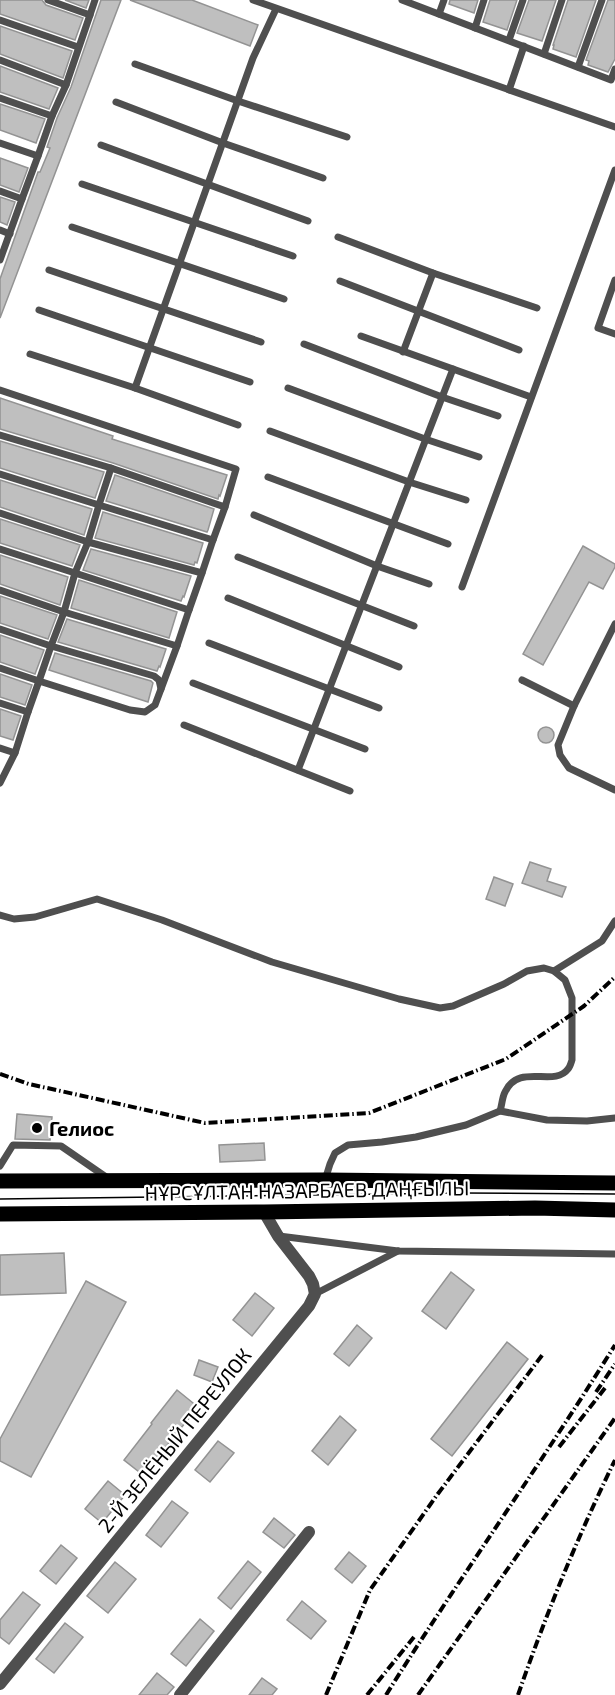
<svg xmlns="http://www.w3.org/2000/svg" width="615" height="1695" font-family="'Exo 2',sans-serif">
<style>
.building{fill:#bfbfbf;stroke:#939393;stroke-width:1.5}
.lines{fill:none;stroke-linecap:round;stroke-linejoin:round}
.service{stroke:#4f4f4f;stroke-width:7}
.minor{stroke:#4f4f4f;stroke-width:12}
.primary{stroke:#000;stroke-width:15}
.tram{stroke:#000;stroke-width:1.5}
.rail{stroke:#000;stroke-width:4;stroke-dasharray:9 3 1.5 3;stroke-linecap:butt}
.poi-dot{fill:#000;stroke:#fff;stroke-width:2}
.labels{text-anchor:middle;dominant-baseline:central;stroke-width:4.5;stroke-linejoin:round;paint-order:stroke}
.poi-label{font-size:20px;font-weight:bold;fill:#000;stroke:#fff;text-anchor:start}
.street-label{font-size:20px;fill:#000;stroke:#fff}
</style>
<rect width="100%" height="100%" fill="#fff"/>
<g class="building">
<polygon points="0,0 42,0 46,5 83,18 75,40 0,14"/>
<polygon points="65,0 89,0 86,8"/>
<polygon points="101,0 121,0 0,318 0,279 38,172 40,172 50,148 47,147 57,118 71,87"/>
<polygon points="130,0 192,0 258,25 250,46"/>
<polygon points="450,0 478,0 474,13 449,4"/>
<polygon points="490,0 517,0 507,30 483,22"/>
<polygon points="529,0 556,0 542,41 517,33"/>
<polygon points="568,0 596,0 576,57 553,49 554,45 553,45"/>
<polygon points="608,0 615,0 615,59 608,72 588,65 589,61 586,60"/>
<polygon points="0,26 72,51 63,78 0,54"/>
<polygon points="0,66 58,88 49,109 0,92"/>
<polygon points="0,104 45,119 36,143 0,130"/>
<polygon points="0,158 28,168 19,192 0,185"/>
<polygon points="0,197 15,202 7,225 0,222"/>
<polygon points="0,398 113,436 112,439 227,475 220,496 219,495 218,499 113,463 0,429"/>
<polygon points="0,441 104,472 95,498 0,468"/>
<polygon points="115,475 214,509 208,530 207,532 106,501"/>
<polygon points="0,480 92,509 84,535 0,507"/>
<polygon points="103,512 203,543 197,563 195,562 194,565 95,538"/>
<polygon points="0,519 80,545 72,566 0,543"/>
<polygon points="583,546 615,564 615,567 603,589 589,582 543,665 523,654"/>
<polygon points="91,549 191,576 184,597 183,596 181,601 83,570"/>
<polygon points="0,555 68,577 60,605 0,584"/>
<polygon points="79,580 177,612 169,638 71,608"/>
<polygon points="0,596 57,615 48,639 0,623"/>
<polygon points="67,619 166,649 160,667 159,666 157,671 58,642"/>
<polygon points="0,635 44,650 35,674 0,662"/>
<polygon points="55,653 151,681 153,683 148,702 49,670"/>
<polygon points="0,674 32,685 25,705 0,697"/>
<polygon points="0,709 21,716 13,740 0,736"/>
<circle cx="546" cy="735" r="8"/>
<polygon points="530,862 551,869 547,881 566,887 562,897 522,883"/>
<polygon points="494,877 513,884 505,906 486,899"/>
<polygon points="17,1114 52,1117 50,1140 15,1139"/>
<polygon points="264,1143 265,1160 220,1162 219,1145"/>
<polygon points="64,1253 66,1293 0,1295 0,1255"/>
<polygon points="451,1272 474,1290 446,1329 422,1311"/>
<polygon points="86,1281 126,1302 31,1477 0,1461 0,1439"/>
<polygon points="255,1293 274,1308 252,1336 233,1320"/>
<polygon points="357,1325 372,1338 349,1366 334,1354"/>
<polygon points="507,1342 528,1359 452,1456 431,1439"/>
<polygon points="199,1360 218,1367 212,1382 194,1375"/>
<polygon points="177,1390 198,1407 143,1475 124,1460 152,1424 151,1423"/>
<polygon points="340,1416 356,1430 328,1465 312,1451"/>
<polygon points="218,1441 234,1453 210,1482 195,1470"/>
<polygon points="108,1481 125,1495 102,1523 85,1509"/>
<polygon points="172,1501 188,1513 161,1547 146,1535"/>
<polygon points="274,1518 295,1535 284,1548 263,1532"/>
<polygon points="61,1545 77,1558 56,1584 40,1571"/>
<polygon points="349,1552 366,1566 352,1583 335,1569"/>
<polygon points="248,1561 261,1572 231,1609 218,1598"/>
<polygon points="115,1562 136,1579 108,1613 87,1596"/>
<polygon points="23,1592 40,1605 9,1644 0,1637 0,1620"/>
<polygon points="302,1601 326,1621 311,1639 287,1620"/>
<polygon points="200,1619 214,1631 186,1666 171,1654"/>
<polygon points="65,1623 83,1637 54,1673 36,1659"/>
<polygon points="157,1673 174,1687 167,1695 139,1695"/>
<polygon points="262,1678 277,1689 272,1695 249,1695"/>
</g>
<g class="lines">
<g class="service">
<polyline points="48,0 90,15 95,0"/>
<polyline points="253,0 615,127"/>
<polyline points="402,0 611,80 615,69"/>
<polyline points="439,14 444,0"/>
<polyline points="0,20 78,47"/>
<polyline points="475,28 484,0"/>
<polyline points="509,40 523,0"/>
<polyline points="544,54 562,0"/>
<polyline points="0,60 66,85"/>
<polyline points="135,64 238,101 347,137"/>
<polyline points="578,67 602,0"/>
<polyline points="509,90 524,46"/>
<polyline points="0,98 52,116"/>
<polyline points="116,102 223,143 323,178"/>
<polyline points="0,143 38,156 52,116 66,85 90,15"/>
<polyline points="101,145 308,221"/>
<polyline points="82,184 293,256"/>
<polyline points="0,191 22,199 0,260"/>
<polyline points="22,199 38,156"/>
<polyline points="72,227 284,299"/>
<polyline points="0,230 10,234"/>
<polyline points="338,237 433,273 537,308"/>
<polyline points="49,270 261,342"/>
<polyline points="615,280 598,328 615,334"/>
<polyline points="340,281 519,350"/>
<polyline points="39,310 250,382"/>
<polyline points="361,336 531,397"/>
<polyline points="304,344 442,397 498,416"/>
<polyline points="403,352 433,273"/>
<polyline points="30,354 135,388 238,425"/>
<polyline points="135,388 253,58 276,9"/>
<polyline points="288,388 425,439 479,457"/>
<polyline points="0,390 236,469 225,507 111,468 99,505 213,540 202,573 88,542 75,573 189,610 177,646 64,612 51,646 154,676 159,680 161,689 155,705 145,712 130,710 39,681 28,712"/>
<polyline points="270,431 409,482 466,500"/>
<polyline points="0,435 111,468"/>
<polyline points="0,474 99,505 88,542 0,513"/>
<polyline points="268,477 448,544"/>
<polyline points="254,515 377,566 429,584"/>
<polyline points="213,540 225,507"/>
<polyline points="0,549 75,573 64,612 0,590"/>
<polyline points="238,557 414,626"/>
<polyline points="462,587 615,170"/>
<polyline points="228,598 399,667"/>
<polyline points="189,610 202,573"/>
<polyline points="615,624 574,706 558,745 560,755 569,768 615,790"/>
<polyline points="0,629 51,646 39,681 0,668"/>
<polyline points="209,643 379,708"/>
<polyline points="522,680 574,706"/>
<polyline points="193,683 365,749"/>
<polyline points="161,689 177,646"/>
<polyline points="0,703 28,712 15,753 0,783"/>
<polyline points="184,725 350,791"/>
<polyline points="0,748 15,753"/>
<polyline points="298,770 453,369"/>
<path d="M0 915 14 919 35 917 97 899 162 920 272 962 399 999 440 1008 453 1006 504 984 527 971 544 968 554 971 565 980 572 998V1060C571 1063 570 1067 568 1069 554 1088 519 1062 505 1092 502 1098 502 1105 500 1111"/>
<polyline points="554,971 602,941 615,921"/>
<polyline points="0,1166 13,1145 61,1146 106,1177"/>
<polyline points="325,1180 330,1164 335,1153 348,1145 382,1142 416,1137 466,1125 500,1111 547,1120 587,1121 615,1118"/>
<polyline points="279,1236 398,1251 615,1254"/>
<polyline points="315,1294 398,1251"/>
</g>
<g class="minor">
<polyline points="0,1684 309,1306 315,1294 313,1284 309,1276 278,1236 264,1212"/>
<polyline points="180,1695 309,1532"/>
</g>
<g class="primary">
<polyline points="0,1181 325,1180 615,1183"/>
<polyline points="0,1214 264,1212 535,1208 615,1210"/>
</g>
<polyline class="tram" points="0,1199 462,1193 615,1194"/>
<g class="rail">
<polyline points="0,1074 29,1084 205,1123 369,1113 506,1059 584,1006 615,977"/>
<polyline points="596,1392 615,1364"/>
<polyline points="559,1447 605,1388"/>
<polyline points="326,1695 370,1590 437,1495 543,1354"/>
<polyline points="367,1695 414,1637"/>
<path d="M386 1695C460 1577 541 1464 615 1345"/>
<polyline points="418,1695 615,1418"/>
<path d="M518 1695C546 1614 578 1536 615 1460"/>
</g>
</g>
<circle class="poi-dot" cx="37" cy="1128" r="6"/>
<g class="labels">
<g class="poi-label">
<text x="49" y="1128">Гелиос</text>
</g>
<g class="street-label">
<text transform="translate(307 1190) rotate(-1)">НҰРСҰЛТАН НАЗАРБАЕВ ДАҢҒЫЛЫ</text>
<text transform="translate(174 1440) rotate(-51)">2-Й ЗЕЛЁНЫЙ ПЕРЕУЛОК</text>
</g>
</g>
</svg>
